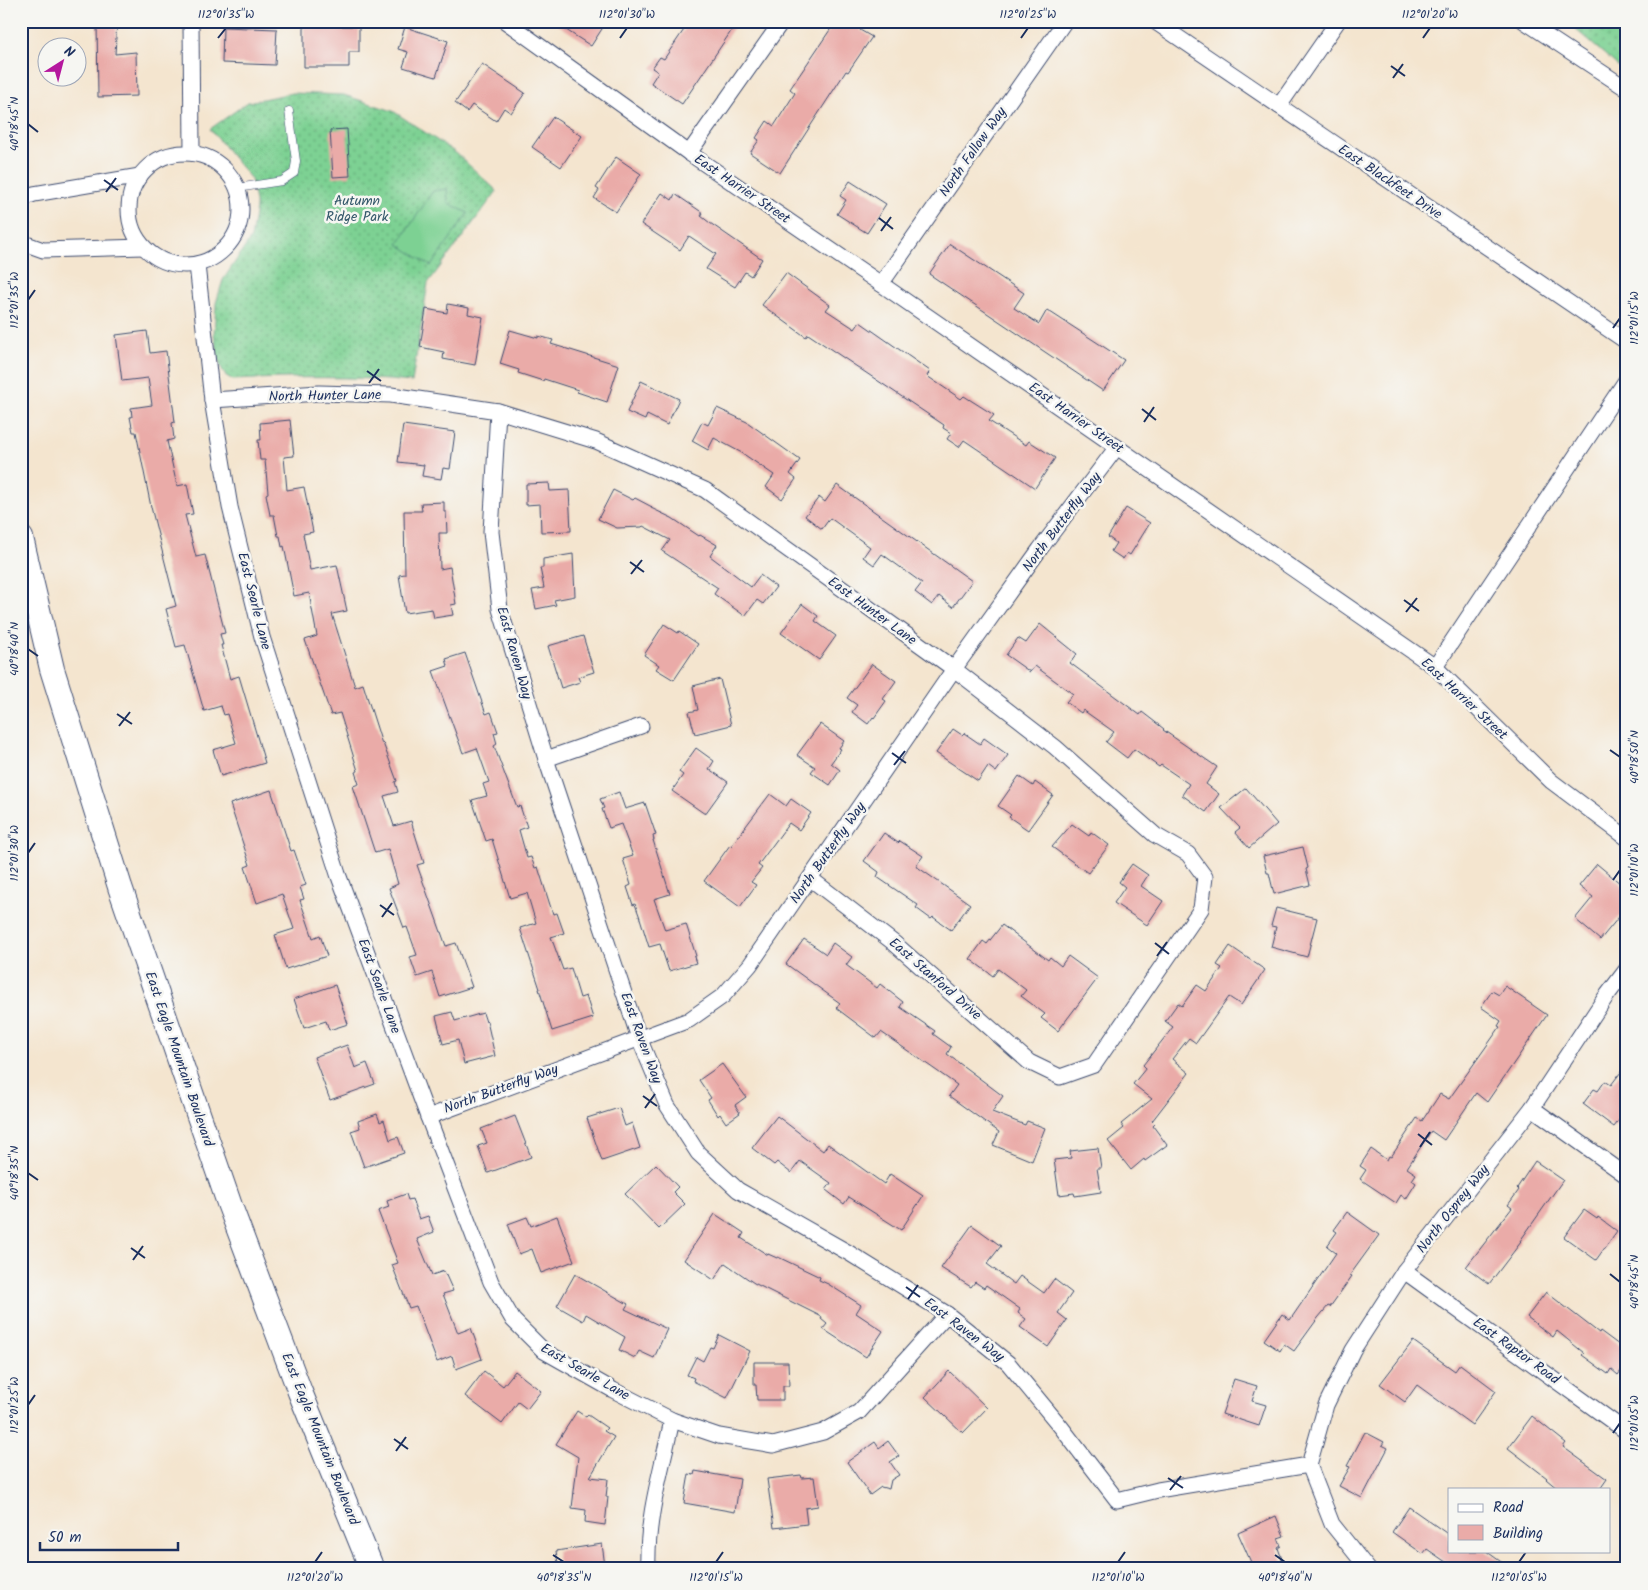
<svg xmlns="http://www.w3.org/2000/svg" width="1648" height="1590" font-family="Kalam,sans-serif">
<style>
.grass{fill:url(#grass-dots);stroke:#4c8078}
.pitch{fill:#7dd193;stroke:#4c8078}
.building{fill:#eaaba8}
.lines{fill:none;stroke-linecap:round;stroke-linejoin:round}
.service-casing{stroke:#3c4a6f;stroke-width:9}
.minor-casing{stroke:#3c4a6f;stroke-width:17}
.primary-casing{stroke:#3c4a6f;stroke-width:26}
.service{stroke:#fff;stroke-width:8}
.minor{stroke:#fff;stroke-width:15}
.primary{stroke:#fff;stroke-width:24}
.ticks{fill:none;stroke:#1b2f5e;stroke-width:2}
.labels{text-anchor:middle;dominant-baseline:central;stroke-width:5;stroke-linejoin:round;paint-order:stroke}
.street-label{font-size:14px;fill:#1b2f5e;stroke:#f6f6f2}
.park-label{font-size:14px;fill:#34586b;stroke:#f6f6f2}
.neatline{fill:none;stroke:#1b2f5e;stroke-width:2}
.ticks-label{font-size:12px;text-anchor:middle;fill:#1b2f5e}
</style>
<defs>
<pattern id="grass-dots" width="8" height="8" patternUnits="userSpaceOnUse" patternTransform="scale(1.25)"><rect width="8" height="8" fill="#7dd193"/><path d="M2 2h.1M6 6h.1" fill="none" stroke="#66aa7b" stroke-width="1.8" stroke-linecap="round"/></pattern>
</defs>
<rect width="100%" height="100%" fill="#f6f6f2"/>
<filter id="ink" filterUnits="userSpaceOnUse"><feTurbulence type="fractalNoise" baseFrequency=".02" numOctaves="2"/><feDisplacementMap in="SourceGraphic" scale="10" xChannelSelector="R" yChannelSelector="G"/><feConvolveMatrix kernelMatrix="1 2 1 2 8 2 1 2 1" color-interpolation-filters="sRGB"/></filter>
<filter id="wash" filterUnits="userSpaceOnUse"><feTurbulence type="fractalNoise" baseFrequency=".0096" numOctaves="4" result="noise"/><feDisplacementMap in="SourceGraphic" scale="20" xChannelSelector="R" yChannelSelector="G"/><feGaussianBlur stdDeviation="1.12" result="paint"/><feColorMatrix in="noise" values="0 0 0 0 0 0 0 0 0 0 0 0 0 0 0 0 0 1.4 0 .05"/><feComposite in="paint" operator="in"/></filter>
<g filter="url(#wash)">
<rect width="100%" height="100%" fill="#f4e5cf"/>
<g class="grass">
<polygon points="1566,21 1627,21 1627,74"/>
<path d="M292 93 344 95 393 111 456 153 497 191 428 283 412 382C352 376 293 377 233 380L225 375 220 365 214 334 216 303 223 280 251 238 256 208 251 179 210 129 248 102Z"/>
</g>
<polygon class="pitch" points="447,189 448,203 468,213 431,266 398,244 433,191"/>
<g id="blocks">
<g class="building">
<polygon points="97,21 117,21 115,54 136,52 137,96 98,97"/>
<polygon points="552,21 607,21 591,46"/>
<polygon points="690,21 738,21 682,104 651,83 658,72 652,68 660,57 664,59"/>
<polygon points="836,21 866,21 860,30 872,37 848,72 846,71 780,173 750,153 759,140 756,138 767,121 774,126 795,93 790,89"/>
<polygon points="304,26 359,26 359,52 349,52 349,67 304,67"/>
<polygon points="223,27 277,29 275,65 222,63"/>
<polygon points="405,27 448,41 436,77 403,67 408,52 398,49"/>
<polygon points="482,64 525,93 511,113 504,108 496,121 472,105 467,112 455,103"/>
<polygon points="553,117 582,136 561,167 532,147"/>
<polygon points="347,129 350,176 333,177 330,130"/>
<polygon points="616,157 641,174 616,212 594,198 599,190 596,188"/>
<polygon points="850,181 886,204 867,233 837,214 846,200 840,196"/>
<polygon points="662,193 672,200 675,194 703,213 701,216 710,223 762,259 751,276 745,272 735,287 706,269 716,254 689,236 680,250 641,224"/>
<polygon points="950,244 1024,293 1014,308 1039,324 1047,310 1124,360 1103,391 929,274"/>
<polygon points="786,273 830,305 826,310 855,329 860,322 930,371 927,376 961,399 964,396 994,415 989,421 1026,445 1029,441 1055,458 1035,488 964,440 959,447 947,439 951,433 943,428 944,425 808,334 806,337 762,305"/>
<polygon points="448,304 469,308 468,314 483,317 475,365 443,359 444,352 420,347 426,309 447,313"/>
<polygon points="510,330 538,338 538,336 553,340 551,344 619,365 607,402 577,392 578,390 544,379 543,381 518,373 519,370 500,364"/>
<polygon points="147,331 150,353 166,351 175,422 172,423 174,439 167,441 177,486 187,484 193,514 185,515 196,557 205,555 225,633 220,634 223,645 221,645 230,679 239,676 265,763 221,776 213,750 236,743 227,714 224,715 221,706 204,711 185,645 176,647 166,609 176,606 151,507 136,432 133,432 130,417 132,417 131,408 152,405 148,378 122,381 116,335"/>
<polygon points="641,381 679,399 667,425 647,415 645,420 627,412"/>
<polygon points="717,408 747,422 800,460 790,474 796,479 782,499 766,487 774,475 742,453 714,438 708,450 692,441 702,422 708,425"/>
<polygon points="290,420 294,456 284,457 287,490 304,487 313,532 303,534 310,570 337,565 347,611 332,614 355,687 363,684 382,744 383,743 397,781 395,782 398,792 384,796 394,826 411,821 424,863 417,865 446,946 456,943 472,987 440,997 432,972 417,977 410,957 417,955 407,927 404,928 389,888 398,884 388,849 375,853 353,786 359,784 355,772 358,771 340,713 331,715 305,640 317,636 309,593 294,596 284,546 282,547 280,536 278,536 274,515 270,515 266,494 268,493 265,460 260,460 258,440 261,440 260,423"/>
<polygon points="403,425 455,432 450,469 443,468 441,479 422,476 424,465 398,462"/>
<polygon points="549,483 550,491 569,490 571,531 541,532 540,504 526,505 526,484"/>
<polygon points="837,485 972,581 953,607 939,596 932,605 915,592 922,583 882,554 874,565 863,557 870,547 830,518 822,529 805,516 819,497 825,502"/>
<polygon points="613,490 633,500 635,498 652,507 651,508 672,518 699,536 700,535 717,545 710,556 751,587 760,575 776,587 763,604 757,600 745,616 714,594 718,588 662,551 670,540 643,526 642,527 617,528 598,519"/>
<polygon points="444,502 444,512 446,512 447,533 439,533 440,569 450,567 456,604 451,605 453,615 434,618 432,609 405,613 399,575 405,574 404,511 422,511 421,503"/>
<polygon points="1126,508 1150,523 1130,555 1127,553 1123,559 1111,551 1116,543 1108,537"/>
<polygon points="573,554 575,596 554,600 556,605 536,609 532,590 544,588 540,568 543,568 543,559"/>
<polygon points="802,604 818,616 815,621 836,636 819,660 781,633"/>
<polygon points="664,624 678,633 679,631 698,644 674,680 656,669 659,665 644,655"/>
<polygon points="1040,624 1077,654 1070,663 1140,715 1142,712 1164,729 1163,730 1217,767 1206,784 1219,794 1206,812 1182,795 1189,784 1161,765 1159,767 1134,749 1127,758 1106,742 1114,732 1083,710 1081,713 1066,702 1073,694 1035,666 1030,672 1006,655 1018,638 1026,643"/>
<polygon points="583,636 594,672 578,677 580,682 561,688 548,646"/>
<polygon points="465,653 486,714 491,712 498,732 494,733 497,744 494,746 517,807 520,806 527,827 519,830 527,858 531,857 535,868 538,867 550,905 553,914 557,913 564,933 551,937 563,970 571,968 580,998 586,996 593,1018 552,1031 539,989 540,989 520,928 536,923 527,893 510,898 492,839 486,841 472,800 487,796 483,784 489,782 477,748 463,753 433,671 448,666 446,659"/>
<polygon points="872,664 896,681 883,699 886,701 874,718 873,717 868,724 852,712 857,705 847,698"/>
<polygon points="720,679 731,725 695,734 689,712 698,710 693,686"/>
<polygon points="820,724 844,741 839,748 841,749 831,763 840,770 830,785 811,772 815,767 797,755"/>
<polygon points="953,729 962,735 964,733 980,744 984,738 1008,755 996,772 988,766 978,781 936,753"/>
<polygon points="696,748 714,761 709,769 728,782 705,814 672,791 683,775 679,772"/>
<polygon points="1019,776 1033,786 1035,782 1053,795 1028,830 1009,817 1011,815 998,806"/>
<polygon points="1246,788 1277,824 1249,848 1235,832 1240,828 1221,808"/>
<polygon points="271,790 291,851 294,850 306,885 300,887 304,899 300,900 313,938 320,935 327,956 286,969 275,935 294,929 282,894 257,903 245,867 250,865 230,804"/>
<polygon points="619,792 625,809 645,803 656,835 653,836 654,840 653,840 670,894 654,899 665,930 686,924 696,956 694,957 696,963 669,971 660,944 649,947 639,915 635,904 633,905 627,887 631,885 623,859 633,856 621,824 609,828 602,809 604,808 600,799"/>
<polygon points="770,794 786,806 791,799 811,813 799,830 789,823 758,865 762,868 751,882 756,885 740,907 704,881 730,845 731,846"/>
<polygon points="1072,824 1089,836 1091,832 1109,845 1088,873 1052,847"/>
<polygon points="884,833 898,843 900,841 923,856 916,866 970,904 951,930 933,917 931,919 916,908 918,905 877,877 879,872 864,861"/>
<polygon points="1303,847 1308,868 1306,869 1310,885 1274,894 1269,873 1267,873 1263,856"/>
<polygon points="1132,864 1148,875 1141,886 1163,901 1147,925 1114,903 1125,887 1119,882"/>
<polygon points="1597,864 1627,889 1627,907 1600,940 1575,919 1593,897 1579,886"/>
<polygon points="1276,908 1317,918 1307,957 1271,947 1276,927 1271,926"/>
<polygon points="1002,925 1048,960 1050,957 1061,966 1068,956 1098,978 1058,1031 1041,1018 1045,1014 1021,996 1026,990 998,969 993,976 970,959 983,941 987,944"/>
<polygon points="804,939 826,954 833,943 852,957 846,965 877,988 880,984 903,1002 900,1007 935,1031 933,1034 951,1047 947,1054 1003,1096 992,1112 1025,1125 1027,1121 1045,1128 1032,1161 993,1145 999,1132 949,1096 957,1085 881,1032 876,1038 836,1008 840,1003 786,964"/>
<polygon points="1230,946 1265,970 1241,1005 1229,997 1196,1043 1189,1038 1172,1059 1189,1073 1152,1121 1155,1124 1153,1126 1167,1145 1145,1161 1144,1159 1131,1170 1108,1141 1124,1128 1121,1124 1152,1099 1133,1084 1146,1068 1143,1065 1173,1027 1165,1021 1178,1003 1182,1006 1197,985 1206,991 1222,968 1217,965"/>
<polygon points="335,985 348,1024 329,1030 326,1021 304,1028 294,999"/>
<polygon points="1505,986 1547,1015 1487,1102 1476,1093 1444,1140 1431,1131 1407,1168 1416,1174 1412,1180 1416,1183 1406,1199 1401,1195 1396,1203 1360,1179 1366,1170 1360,1166 1371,1149 1387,1160 1389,1156 1391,1157 1417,1118 1422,1121 1440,1094 1449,1099 1500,1027 1498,1026 1501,1021 1481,1007 1492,991 1499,995"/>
<polygon points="452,1012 455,1021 483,1013 486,1022 487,1021 495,1056 464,1064 458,1040 443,1044 436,1016"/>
<polygon points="347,1045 355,1068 367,1063 375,1084 330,1100 314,1057"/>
<polygon points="722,1064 746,1097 735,1105 740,1113 726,1123 720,1114 718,1116 708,1100 711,1098 699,1080"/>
<polygon points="1627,1064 1627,1110 1614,1127 1583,1104 1594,1089 1598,1091 1605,1081 1611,1085"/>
<polygon points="619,1108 625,1126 632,1123 640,1148 602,1161 587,1118"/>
<polygon points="377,1114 380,1122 384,1120 390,1140 398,1137 404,1153 364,1167 351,1131 360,1128 358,1121"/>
<polygon points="515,1116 531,1157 488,1173 478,1146 487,1143 481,1129"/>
<polygon points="777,1116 823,1151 828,1144 884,1184 890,1174 923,1196 901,1230 849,1197 844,1204 826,1190 831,1183 800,1161 791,1173 777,1162 774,1165 752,1148"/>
<polygon points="1098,1148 1101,1168 1097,1168 1101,1192 1075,1196 1074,1193 1059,1195 1054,1160 1071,1158 1070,1151"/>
<polygon points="1535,1161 1563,1180 1520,1241 1521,1242 1489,1284 1466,1267 1512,1208 1508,1205 1519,1190 1517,1188"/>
<polygon points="656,1164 678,1187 673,1192 685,1204 659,1229 625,1194"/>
<polygon points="406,1194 408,1200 412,1199 419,1219 428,1216 434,1232 417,1239 432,1275 444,1271 453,1291 443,1294 458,1333 471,1328 482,1359 456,1369 452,1356 437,1362 416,1306 409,1308 392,1265 398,1263 378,1211 389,1207 387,1201"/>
<polygon points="1584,1210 1597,1219 1598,1217 1617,1231 1596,1260 1564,1237"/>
<polygon points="1347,1212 1379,1235 1350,1275 1352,1276 1330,1307 1328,1306 1318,1318 1294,1351 1284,1344 1280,1351 1264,1340 1282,1314 1290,1320 1336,1253 1327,1246 1337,1232 1334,1230"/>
<polygon points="715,1214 744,1233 741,1238 768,1255 768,1254 777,1258 778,1257 820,1277 819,1280 828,1284 861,1305 856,1313 883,1331 866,1357 823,1329 827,1324 821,1319 822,1317 754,1283 725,1263 714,1280 684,1260"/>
<polygon points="557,1216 574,1261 541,1273 532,1249 519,1254 508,1224 527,1217 531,1226"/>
<polygon points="972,1225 1001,1246 987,1264 1014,1284 1020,1276 1044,1293 1054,1279 1072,1293 1058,1313 1067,1320 1048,1347 1020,1327 1026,1319 1018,1313 1020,1309 986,1285 984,1288 975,1282 971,1287 941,1268"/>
<polygon points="575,1274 628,1304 625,1309 667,1329 654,1358 639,1351 635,1358 619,1350 625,1337 586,1314 583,1321 557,1306"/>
<polygon points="1546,1292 1599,1333 1600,1331 1627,1351 1627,1363 1618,1375 1611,1369 1608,1374 1582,1355 1584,1353 1557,1331 1553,1337 1527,1317"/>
<polygon points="719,1335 750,1351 727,1398 693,1381 694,1378 687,1375 696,1357 703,1361 710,1347 713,1348"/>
<polygon points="1413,1341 1455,1371 1460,1364 1496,1391 1472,1425 1417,1385 1405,1402 1380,1384"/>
<polygon points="754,1362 788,1362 789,1386 783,1386 783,1400 757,1400 756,1385 754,1385"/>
<polygon points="484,1371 503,1386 515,1371 541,1391 527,1409 518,1402 502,1424 465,1396"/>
<polygon points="949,1371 987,1408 963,1433 925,1397"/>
<polygon points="1234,1379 1257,1386 1252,1401 1266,1405 1259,1426 1222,1414"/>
<polygon points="577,1411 586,1417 588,1415 607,1428 604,1431 614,1437 590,1477 608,1479 606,1497 608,1497 605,1525 585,1522 586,1510 572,1508 578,1457 556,1444"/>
<polygon points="1532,1416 1566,1443 1563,1447 1607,1479 1600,1489 1558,1489 1546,1479 1547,1478 1508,1448"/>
<polygon points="1365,1432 1384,1442 1382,1445 1388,1448 1362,1498 1339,1486 1350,1467 1347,1466"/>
<polygon points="888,1441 899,1456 890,1462 899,1475 891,1480 889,1489 881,1487 870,1495 847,1462 875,1442 879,1448"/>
<polygon points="695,1471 740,1479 735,1512 684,1503 689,1474 694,1475"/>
<polygon points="801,1475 802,1478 814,1477 818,1506 805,1508 807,1524 774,1528 767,1479"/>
<polygon points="1409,1507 1449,1535 1449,1551 1486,1551 1511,1569 1456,1569 1427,1549 1423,1554 1392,1532"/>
<polygon points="1276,1516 1284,1536 1278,1538 1281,1546 1278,1548 1283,1562 1267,1569 1254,1569 1238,1533"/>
<polygon points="602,1544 605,1566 602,1566 602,1569 559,1569 556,1551"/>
</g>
</g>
</g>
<g filter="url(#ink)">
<use href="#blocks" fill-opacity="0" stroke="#3c4a6f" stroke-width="1"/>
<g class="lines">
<g class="service-casing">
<polyline id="service" points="237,188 282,181 294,173 296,161 289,111"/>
</g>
<g class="minor-casing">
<g id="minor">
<polyline points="191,21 192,153"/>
<polyline points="505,21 689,153 881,284 1435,667 1551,781 1627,838"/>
<polyline points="1154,21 1627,342"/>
<polyline points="1524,21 1627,89"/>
<polyline points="1279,106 1338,21"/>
<circle cx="185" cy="209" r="56"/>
<polyline points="689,153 782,21"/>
<polyline points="21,199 34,194 140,176"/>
<polyline points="21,242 43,250 143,247"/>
<polyline points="197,265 212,400 230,507 262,637 338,874 428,1117 491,1282 513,1320 544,1351 613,1390 672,1420 719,1436 773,1445 823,1432 859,1412 947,1314"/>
<polyline points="881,284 1065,21"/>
<polyline points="212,400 319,393 391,395 498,411 596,441 705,490 954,669 1055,747 1155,835 1188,854 1205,877 1201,909 1094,1065 1060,1077 1029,1062 894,943 811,879"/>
<polyline points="498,411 491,532 500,609 546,759 639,1038 667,1105 698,1153 738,1190 849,1253 947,1314 1008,1363 1061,1427 1117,1500 1158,1490 1309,1465"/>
<polyline points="1435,667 1627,379"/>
<polyline points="546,759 641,726"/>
<polyline points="1532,1108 1627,1176"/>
<polyline points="428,1117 689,1020 723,996 750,965 954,669 1040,549 1117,447"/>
<polyline points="1404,1271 1627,1432"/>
<polyline points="1309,1465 1326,1405 1353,1350 1404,1271 1532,1108 1605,998 1627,969"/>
<polyline points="1309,1465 1332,1524 1368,1569"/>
<path d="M648 1569C646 1518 662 1469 672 1420"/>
</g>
</g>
<g class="primary-casing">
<polyline id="primary" points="21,538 52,669 120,887 230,1206 300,1392 372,1569"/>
</g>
<use href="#service" class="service"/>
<use href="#minor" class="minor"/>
<use href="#primary" class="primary"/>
</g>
</g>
<path class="ticks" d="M218 38 226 28M620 38 627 28M1021 38 1028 28M1423 38 1430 28M1391 66 1405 76M1393 78 1403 64M28 124 38 132M104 180 118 190M106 192 116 178M879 218 893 229M881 231 891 217M28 300 35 290M1613 328 1620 318M367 371 381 381M369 383 379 369M1142 409 1156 420M1144 422 1154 407M630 562 644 572M631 574 642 560M1404 600 1419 611M1406 612 1417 598M28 649 38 656M117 714 132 724M119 726 130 712M1610 750 1620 757M892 753 906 763M894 765 905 751M28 853 35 843M1613 880 1620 870M380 905 394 915M382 917 392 903M1155 943 1169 954M1157 956 1167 942M643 1096 657 1106M645 1108 655 1094M1418 1134 1432 1145M1420 1147 1430 1132M28 1173 38 1180M131 1248 145 1258M133 1260 143 1246M1610 1274 1620 1282M906 1287 920 1297M908 1299 918 1285M28 1405 35 1395M1613 1433 1620 1423M394 1439 408 1449M396 1451 406 1437M1168 1478 1183 1488M1170 1490 1181 1476M553 1555 564 1562M1275 1555 1285 1562M315 1562 322 1552M716 1562 723 1552M1118 1562 1125 1552M1519 1562 1526 1552"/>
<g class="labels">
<g class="street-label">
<text transform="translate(973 152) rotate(-55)">North Fallow Way</text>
<text transform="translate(1390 182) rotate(34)">East Blackfeet Drive</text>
<text transform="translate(742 189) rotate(34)">East Harrier Street</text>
<text transform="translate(325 396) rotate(-1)">North Hunter Lane</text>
<text transform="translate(1076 418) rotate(35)">East Harrier Street</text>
<text transform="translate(1062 522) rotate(-53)">North Butterfly Way</text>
<text transform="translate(254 601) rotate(76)">East Searle Lane</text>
<text transform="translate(872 611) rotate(36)">East Hunter Lane</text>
<text transform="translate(514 653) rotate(74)">East Raven Way</text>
<text transform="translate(1464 699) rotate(43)">East Harrier Street</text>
<text transform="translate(828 853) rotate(-55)">North Butterfly Way</text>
<text transform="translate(935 979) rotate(41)">East Stanford Drive</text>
<text transform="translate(379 986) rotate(70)">East Searle Lane</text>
<text transform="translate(641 1038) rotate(70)">East Raven Way</text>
<text transform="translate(179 1059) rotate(71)">East Eagle Mountain Boulevard</text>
<text transform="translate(501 1089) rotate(-20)">North Butterfly Way</text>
<text transform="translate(1453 1209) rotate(-52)">North Osprey Way</text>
<text transform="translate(964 1330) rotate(37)">East Raven Way</text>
<text transform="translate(1516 1351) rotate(36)">East Raptor Road</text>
<text transform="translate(585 1372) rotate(30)">East Searle Lane</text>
<text transform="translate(320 1439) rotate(68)">East Eagle Mountain Boulevard</text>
</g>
<g class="park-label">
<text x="357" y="201">Autumn<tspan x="357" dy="16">Ridge Park</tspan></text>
</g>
</g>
<rect width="1648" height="1590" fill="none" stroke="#f6f6f2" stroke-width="55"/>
<rect x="1448" y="1488" width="162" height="65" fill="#f6f6f2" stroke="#9ea6b7"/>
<rect x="1458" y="1504" width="25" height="8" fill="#ffffff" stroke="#9ea6b7"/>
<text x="1493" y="1512" font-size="15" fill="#1b2f5e">Road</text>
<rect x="1458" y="1525" width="25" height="15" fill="#eaaba8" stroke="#9ea6b7"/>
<text x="1493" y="1538" font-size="15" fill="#1b2f5e">Building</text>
<g transform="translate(62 62) rotate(36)"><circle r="24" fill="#f6f6f2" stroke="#9ea6b7"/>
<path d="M0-4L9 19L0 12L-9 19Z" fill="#b5179e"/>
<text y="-8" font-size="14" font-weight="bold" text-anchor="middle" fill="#1b2f5e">N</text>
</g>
<path d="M40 1542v8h138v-8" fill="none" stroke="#1b2f5e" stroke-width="2.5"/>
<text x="48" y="1542" font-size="15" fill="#1b2f5e" stroke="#f6f6f2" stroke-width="4" paint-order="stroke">50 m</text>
<rect x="28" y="28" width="1592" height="1534" class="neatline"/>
<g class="ticks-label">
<text x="226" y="18">112°01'35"W</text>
<text x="627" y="18">112°01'30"W</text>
<text x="1028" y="18">112°01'25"W</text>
<text x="1430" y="18">112°01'20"W</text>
<text transform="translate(14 124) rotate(-90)" y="4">40°18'45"N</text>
<text transform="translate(14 300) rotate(-90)" y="4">112°01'35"W</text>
<text transform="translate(1634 318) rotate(-90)" y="4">112°01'15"W</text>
<text transform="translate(14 649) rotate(-90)" y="4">40°18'40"N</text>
<text transform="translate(1634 757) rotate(-90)" y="4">40°18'50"N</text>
<text transform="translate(14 853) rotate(-90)" y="4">112°01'30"W</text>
<text transform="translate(1634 870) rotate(-90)" y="4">112°01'10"W</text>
<text transform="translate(14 1173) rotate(-90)" y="4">40°18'35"N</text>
<text transform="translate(1634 1282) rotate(-90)" y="4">40°18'45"N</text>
<text transform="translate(14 1405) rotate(-90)" y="4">112°01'25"W</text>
<text transform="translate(1634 1423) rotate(-90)" y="4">112°01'05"W</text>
<text x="315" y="1581">112°01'20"W</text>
<text x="564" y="1581">40°18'35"N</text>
<text x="716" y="1581">112°01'15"W</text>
<text x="1118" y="1581">112°01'10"W</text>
<text x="1285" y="1581">40°18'40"N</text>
<text x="1519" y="1581">112°01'05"W</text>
</g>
</svg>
